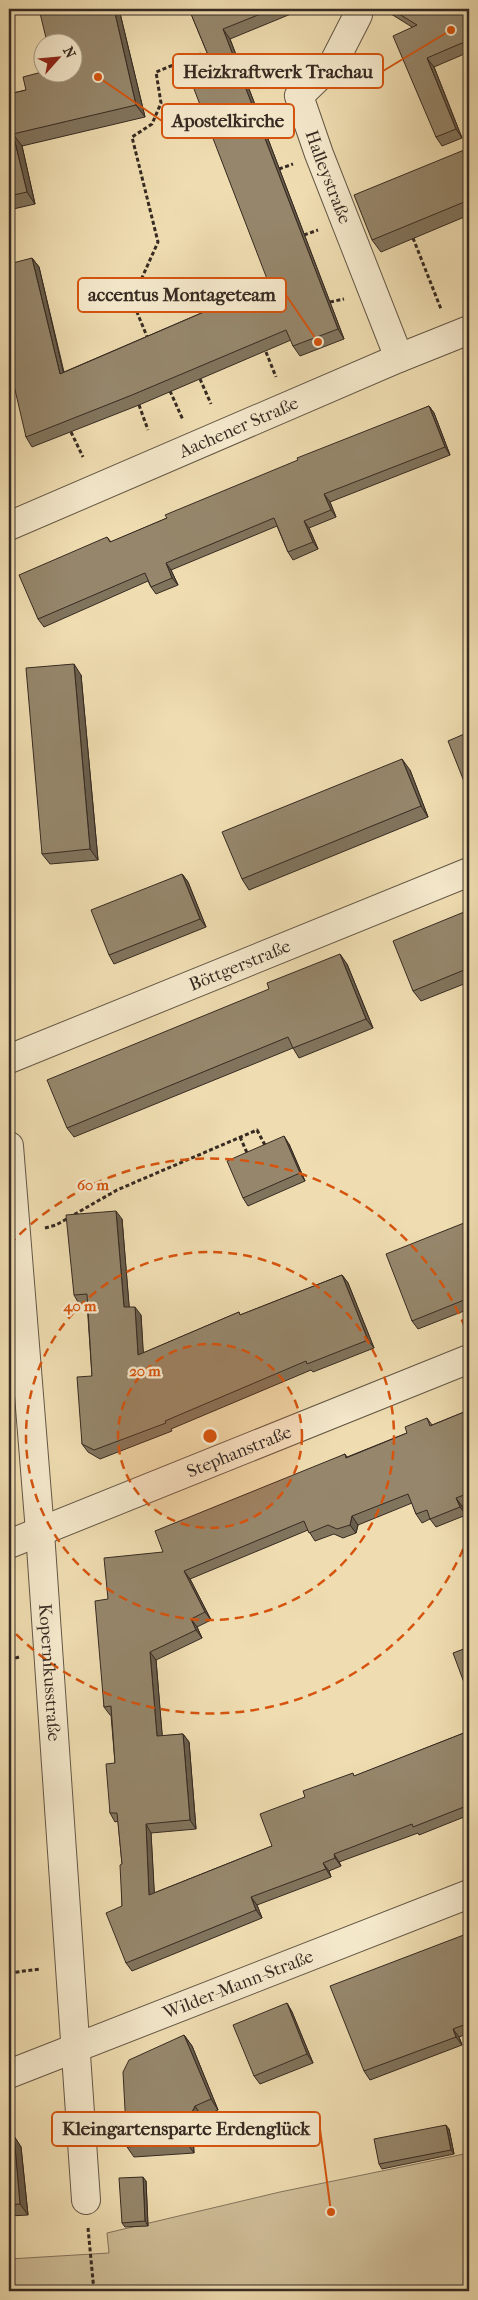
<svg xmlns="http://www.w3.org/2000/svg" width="478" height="2300" font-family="'IM FELL French Canon',serif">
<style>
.green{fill:#d0bf99;stroke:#83745e}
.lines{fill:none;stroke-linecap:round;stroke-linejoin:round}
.minor-casing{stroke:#645746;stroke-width:30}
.path{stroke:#362a22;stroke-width:3;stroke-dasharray:4 2.5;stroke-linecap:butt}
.minor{stroke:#f5e9cc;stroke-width:28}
.wall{fill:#81745d;stroke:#362a22}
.shaded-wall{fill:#695e4c;stroke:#362a22}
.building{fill:#96876c;stroke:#362a22}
.ring{fill:none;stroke:#d6540e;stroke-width:2.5;stroke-dasharray:9 6}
.labels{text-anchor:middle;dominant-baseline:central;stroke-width:4.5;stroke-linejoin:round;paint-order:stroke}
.street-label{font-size:18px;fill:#362a22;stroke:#f5e9cc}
.centre{fill:#d6540e;stroke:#f5e9cc;stroke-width:2.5}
.ring-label{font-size:15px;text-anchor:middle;font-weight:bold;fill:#d6540e;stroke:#f5e9cc;stroke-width:4.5;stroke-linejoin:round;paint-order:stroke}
.leader{fill:none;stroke:#d6540e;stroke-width:2}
.callout-dot{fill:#d6540e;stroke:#f5e9cc;stroke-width:2}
.callout{fill:#f5e9cc;stroke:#d6540e;stroke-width:2}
.callout-label{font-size:19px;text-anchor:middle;font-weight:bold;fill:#362a22}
</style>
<rect width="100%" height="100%" fill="#efddb1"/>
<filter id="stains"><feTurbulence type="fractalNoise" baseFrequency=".004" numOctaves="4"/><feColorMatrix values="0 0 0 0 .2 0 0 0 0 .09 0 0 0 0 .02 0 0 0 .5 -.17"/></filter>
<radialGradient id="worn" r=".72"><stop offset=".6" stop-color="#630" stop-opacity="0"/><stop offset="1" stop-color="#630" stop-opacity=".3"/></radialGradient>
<polygon class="green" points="469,2153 469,2291 9,2291 9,2259 109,2253 107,2233 280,2192"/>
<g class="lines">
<g class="minor-casing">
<g id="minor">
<path id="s1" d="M356 9 358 15 334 62 299 96 319 154 399 358"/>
<path id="s2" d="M9 526 399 358 469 330"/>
<path id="s3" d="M9 1059 469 872"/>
<path id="s4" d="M9 1146 40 1532 86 2200"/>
<path id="s5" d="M9 1544 469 1359"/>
<path id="s6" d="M9 2074 469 1894"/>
</g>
</g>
<g class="path">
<polyline points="257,111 273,105"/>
<polyline points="279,169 293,164"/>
<polyline points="304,235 318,230"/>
<polyline points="413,238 441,309"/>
<polyline points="330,302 344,299"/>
<polyline points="148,339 132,300 158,242 132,137 152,124 161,103 156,72 201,54"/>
<polyline points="266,352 276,377"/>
<polyline points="200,379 211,404"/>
<polyline points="170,391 183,420"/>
<polyline points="139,405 148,430"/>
<polyline points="71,432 83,457"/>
<polyline points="240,1137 248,1155"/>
<polyline points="45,1228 56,1225 117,1190 257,1130 266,1147"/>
<polyline points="9,1660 19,1657"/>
<polyline points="9,1973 40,1969"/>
<polyline points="88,2228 94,2291"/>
<polyline points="459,2291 469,2289"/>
</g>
<use href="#minor" class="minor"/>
</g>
<g class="wall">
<polygon points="39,9 119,9 145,117 22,146 35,204 9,210 9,94 26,90 72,72"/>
<polygon points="189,9 303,9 230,39 344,339 300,356 293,346 291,340 139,405 32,447 26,437 32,258 39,267 64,372 269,284 213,67"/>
<polygon points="383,9 469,9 469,52 434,67 462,138 442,146 436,137 412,27"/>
<polygon points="469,148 469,215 381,252 372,240"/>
<polygon points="429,406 434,413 450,455 330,502 336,517 309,528 318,549 293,560 288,552 277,526 171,570 178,585 156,594 151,587 148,581 44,627 38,619 107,537 111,542"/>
<polygon points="81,675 98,860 50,864 42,854"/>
<polygon points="410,770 428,817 249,890 242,879"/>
<polygon points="182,874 188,882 206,927 114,964 109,955"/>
<polygon points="469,910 469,982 421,1001 413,991"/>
<polygon points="347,964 373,1028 299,1058 293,1048 74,1137 67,1128"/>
<polygon points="289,1144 305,1181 248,1206 243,1198"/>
<polygon points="122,1219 129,1307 141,1315 143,1353 239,1312 240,1315 342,1275 348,1283 374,1348 313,1372 311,1370 171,1429 172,1431 100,1459 88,1452 82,1444 92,1376 87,1303 79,1304 74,1295"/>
<polygon points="469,1221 469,1309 418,1329 412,1321"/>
<polygon points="469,1410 469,1503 462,1506 466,1515 436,1527 430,1519 422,1523 416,1514 412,1503 358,1525 356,1533 343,1538 334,1534 315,1541 308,1530 190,1579 211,1620 197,1627 202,1638 156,1660 162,1736 183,1734 189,1742 196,1829 151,1833 154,1893 272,1846 305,1797 355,1776 469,1731 469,1815 419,1835 418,1833 339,1862 341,1866 329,1871 331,1877 257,1905 262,1918 132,1971 126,1963 122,1906 122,1864 118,1821 115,1822 110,1813 115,1763 111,1715 110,1715 104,1707 108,1599 163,1552 345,1454 347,1457 407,1433 427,1418 432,1425"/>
<polygon points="9,1889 14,1963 9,1964"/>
<polygon points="469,1933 469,2033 459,2037 462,2045 370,2080 364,2071"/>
<polygon points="287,2003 292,2012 313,2063 260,2084 254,2076"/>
<polygon points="184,2035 192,2046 218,2110 202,2117 193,2136 194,2153 134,2157 127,2147"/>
<polygon points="449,2129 454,2154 382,2169 379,2164"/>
<polygon points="9,2134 14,2136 21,2147 28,2215 9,2216"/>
<polygon points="146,2181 148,2226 125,2227 122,2223"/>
</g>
<g class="shaded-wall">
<polygon points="114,9 119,9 145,117 136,105"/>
<polygon points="223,29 230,39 344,339 338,329"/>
<polygon points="427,58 434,67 462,138 456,129"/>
<polygon points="13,134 22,146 35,204 27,192"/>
<polygon points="32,258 39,267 66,384 60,374"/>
<polygon points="429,406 434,413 450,455 445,447"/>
<polygon points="324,494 330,502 336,517 331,510"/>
<polygon points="304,521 309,528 318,549 313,542"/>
<polygon points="166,563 171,570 178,585 172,578"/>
<polygon points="74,664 81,675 98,860 90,849"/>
<polygon points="402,759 410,770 428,817 421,806"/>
<polygon points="182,874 188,882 206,927 200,919"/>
<polygon points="340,954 347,964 373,1028 366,1019"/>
<polygon points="284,1136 289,1144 305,1181 300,1173"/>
<polygon points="116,1211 122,1219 130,1316 124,1307"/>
<polygon points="342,1275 348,1283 374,1348 368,1340"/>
<polygon points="135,1307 141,1315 144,1363 138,1355"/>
<polygon points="456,1498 462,1506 466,1515 460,1507"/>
<polygon points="352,1516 358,1525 356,1533 350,1525"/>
<polygon points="184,1571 190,1579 211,1620 205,1612"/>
<polygon points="191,1619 197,1627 202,1638 196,1630"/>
<polygon points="150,1652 156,1660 163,1744 157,1736"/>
<polygon points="183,1734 189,1742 196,1829 190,1820"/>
<polygon points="146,1824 151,1833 155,1903 149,1895"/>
<polygon points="334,1854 339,1862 341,1866 335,1858"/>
<polygon points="323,1863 329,1871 331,1877 326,1869"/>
<polygon points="9,1889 14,1963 9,1956"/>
<polygon points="251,1897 257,1905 262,1918 256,1910"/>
<polygon points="287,2003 292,2012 313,2063 307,2054"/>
<polygon points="453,2029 459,2037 462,2045 456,2037"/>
<polygon points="184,2035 192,2046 218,2110 211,2099"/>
<polygon points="195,2106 202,2117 193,2136 194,2153 186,2142 185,2126"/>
<polygon points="446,2125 449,2129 454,2154 451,2150"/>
<polygon points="14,2136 21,2147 28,2215 20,2204"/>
<polygon points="143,2177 146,2181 148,2226 145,2221"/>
</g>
<g class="building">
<polygon points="39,9 114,9 136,105 13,134 27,192 9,196 9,94 26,90 23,77 42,72 72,72 72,42 47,42"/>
<polygon points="189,9 273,9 223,29 338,329 293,346 286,330 132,395 26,437 9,364 9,264 32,258 60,374 269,284 189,76 213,67"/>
<polygon points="391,9 469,9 469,40 427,58 456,129 436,137 393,36 417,25"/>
<polygon points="469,148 469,200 372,240 354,195"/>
<polygon points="429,406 445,447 324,494 331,510 304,521 313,542 288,552 274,518 166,563 172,578 151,587 145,573 38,619 19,575 107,537 110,542 167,518 165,515 298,460 297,458"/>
<polygon points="74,664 90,849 42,854 26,668"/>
<polygon points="469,732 469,788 467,789 448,741"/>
<polygon points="402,759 421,806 242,879 222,832"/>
<polygon points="182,874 200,919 109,955 91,910"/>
<polygon points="469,910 469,968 413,991 393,941"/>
<polygon points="340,954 366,1019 293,1048 288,1037 67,1128 47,1080 269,989 267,983"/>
<polygon points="284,1136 300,1173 243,1198 227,1161"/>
<polygon points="116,1211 124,1307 135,1307 138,1355 239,1312 240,1315 342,1275 368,1340 307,1364 306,1361 165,1421 166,1423 94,1450 82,1444 77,1377 92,1376 87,1294 74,1295 66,1215"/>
<polygon points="469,1221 469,1298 412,1321 386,1254"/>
<polygon points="469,1410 469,1493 456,1498 460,1507 430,1519 427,1510 416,1514 408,1494 352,1516 350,1525 337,1529 328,1525 309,1533 304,1521 184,1571 205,1612 191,1619 196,1630 150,1652 157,1736 183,1734 190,1820 146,1824 149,1895 272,1846 260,1814 305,1797 303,1791 353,1773 354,1776 469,1731 469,1805 413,1827 412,1824 334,1854 335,1858 323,1863 326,1869 251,1897 256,1910 126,1963 106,1913 122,1906 120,1865 122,1864 117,1813 110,1813 106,1764 115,1763 111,1706 104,1707 95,1601 108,1599 104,1558 163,1552 155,1531 345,1454 346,1458 407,1433 405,1427 427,1418 430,1426"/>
<polygon points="469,1647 469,1696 453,1653"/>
<polygon points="469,1933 469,2023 453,2029 456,2037 364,2071 330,1986"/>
<polygon points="287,2003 307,2054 254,2076 233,2025"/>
<polygon points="184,2035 211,2099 195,2106 185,2126 186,2142 127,2147 123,2072 129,2060"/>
<polygon points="446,2125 451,2150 379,2164 374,2139"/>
<polygon points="9,2134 14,2136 20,2204 9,2205"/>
<polygon points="143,2177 145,2221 122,2223 119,2178"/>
</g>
<circle cx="210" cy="1436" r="92" fill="#d6540e" fill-opacity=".12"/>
<g class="ring">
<circle cx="210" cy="1436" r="92"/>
<circle cx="210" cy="1436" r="184"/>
<path d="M469 1535A277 277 0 0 1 9 1627M9 1245A277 277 0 0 1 469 1337"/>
</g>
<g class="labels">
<g class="street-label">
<text stroke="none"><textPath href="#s1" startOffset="194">Halleystraße</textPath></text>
<text stroke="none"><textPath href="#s2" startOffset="250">Aachener Straße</textPath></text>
<text stroke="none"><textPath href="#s3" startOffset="249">Böttgerstraße</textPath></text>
<text stroke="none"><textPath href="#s5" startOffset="248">Stephanstraße</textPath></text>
<text stroke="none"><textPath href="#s4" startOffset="528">Kopernikusstraße</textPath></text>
<text stroke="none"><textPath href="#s6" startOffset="246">Wilder-Mann-Straße</textPath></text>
</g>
</g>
<circle cx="210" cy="1436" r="8" class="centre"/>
<g class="ring-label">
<text x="93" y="1190">60 m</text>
<text x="80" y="1311">40 m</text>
<text x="145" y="1376">20 m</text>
</g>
<path class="leader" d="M451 30L383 71M98 77L162 121M318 342L286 295M331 2212L320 2129"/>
<g class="callout-dot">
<circle cx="451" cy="30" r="5"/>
<circle cx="98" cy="77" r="5"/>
<circle cx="318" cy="342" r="5"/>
<circle cx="331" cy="2212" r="5"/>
</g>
<g class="callout">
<rect x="173" y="54" width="210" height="34" rx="5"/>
<rect x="162" y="104" width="132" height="34" rx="5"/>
<rect x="78" y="278" width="208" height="34" rx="5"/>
<rect x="52" y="2112" width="268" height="34" rx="5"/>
</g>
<g class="callout-label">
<text x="278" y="78">Heizkraftwerk Trachau</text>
<text x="228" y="127">Apostelkirche</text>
<text x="182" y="301">accentus Montageteam</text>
<text x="186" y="2135">Kleingartensparte Erdenglück</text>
</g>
<rect width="478" height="2300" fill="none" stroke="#efddb1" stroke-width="30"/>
<rect x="10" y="10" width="458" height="2280" fill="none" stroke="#362a22" stroke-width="2.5"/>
<rect x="15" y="15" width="448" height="2270" fill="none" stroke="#362a22"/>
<g transform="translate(58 58) rotate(63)"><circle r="24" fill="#f5e9cc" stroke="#a99d88"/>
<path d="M0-4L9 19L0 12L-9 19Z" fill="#8f2418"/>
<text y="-8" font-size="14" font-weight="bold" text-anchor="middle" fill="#362a22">N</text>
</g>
<rect width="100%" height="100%" filter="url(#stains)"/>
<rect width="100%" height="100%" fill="url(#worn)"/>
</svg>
